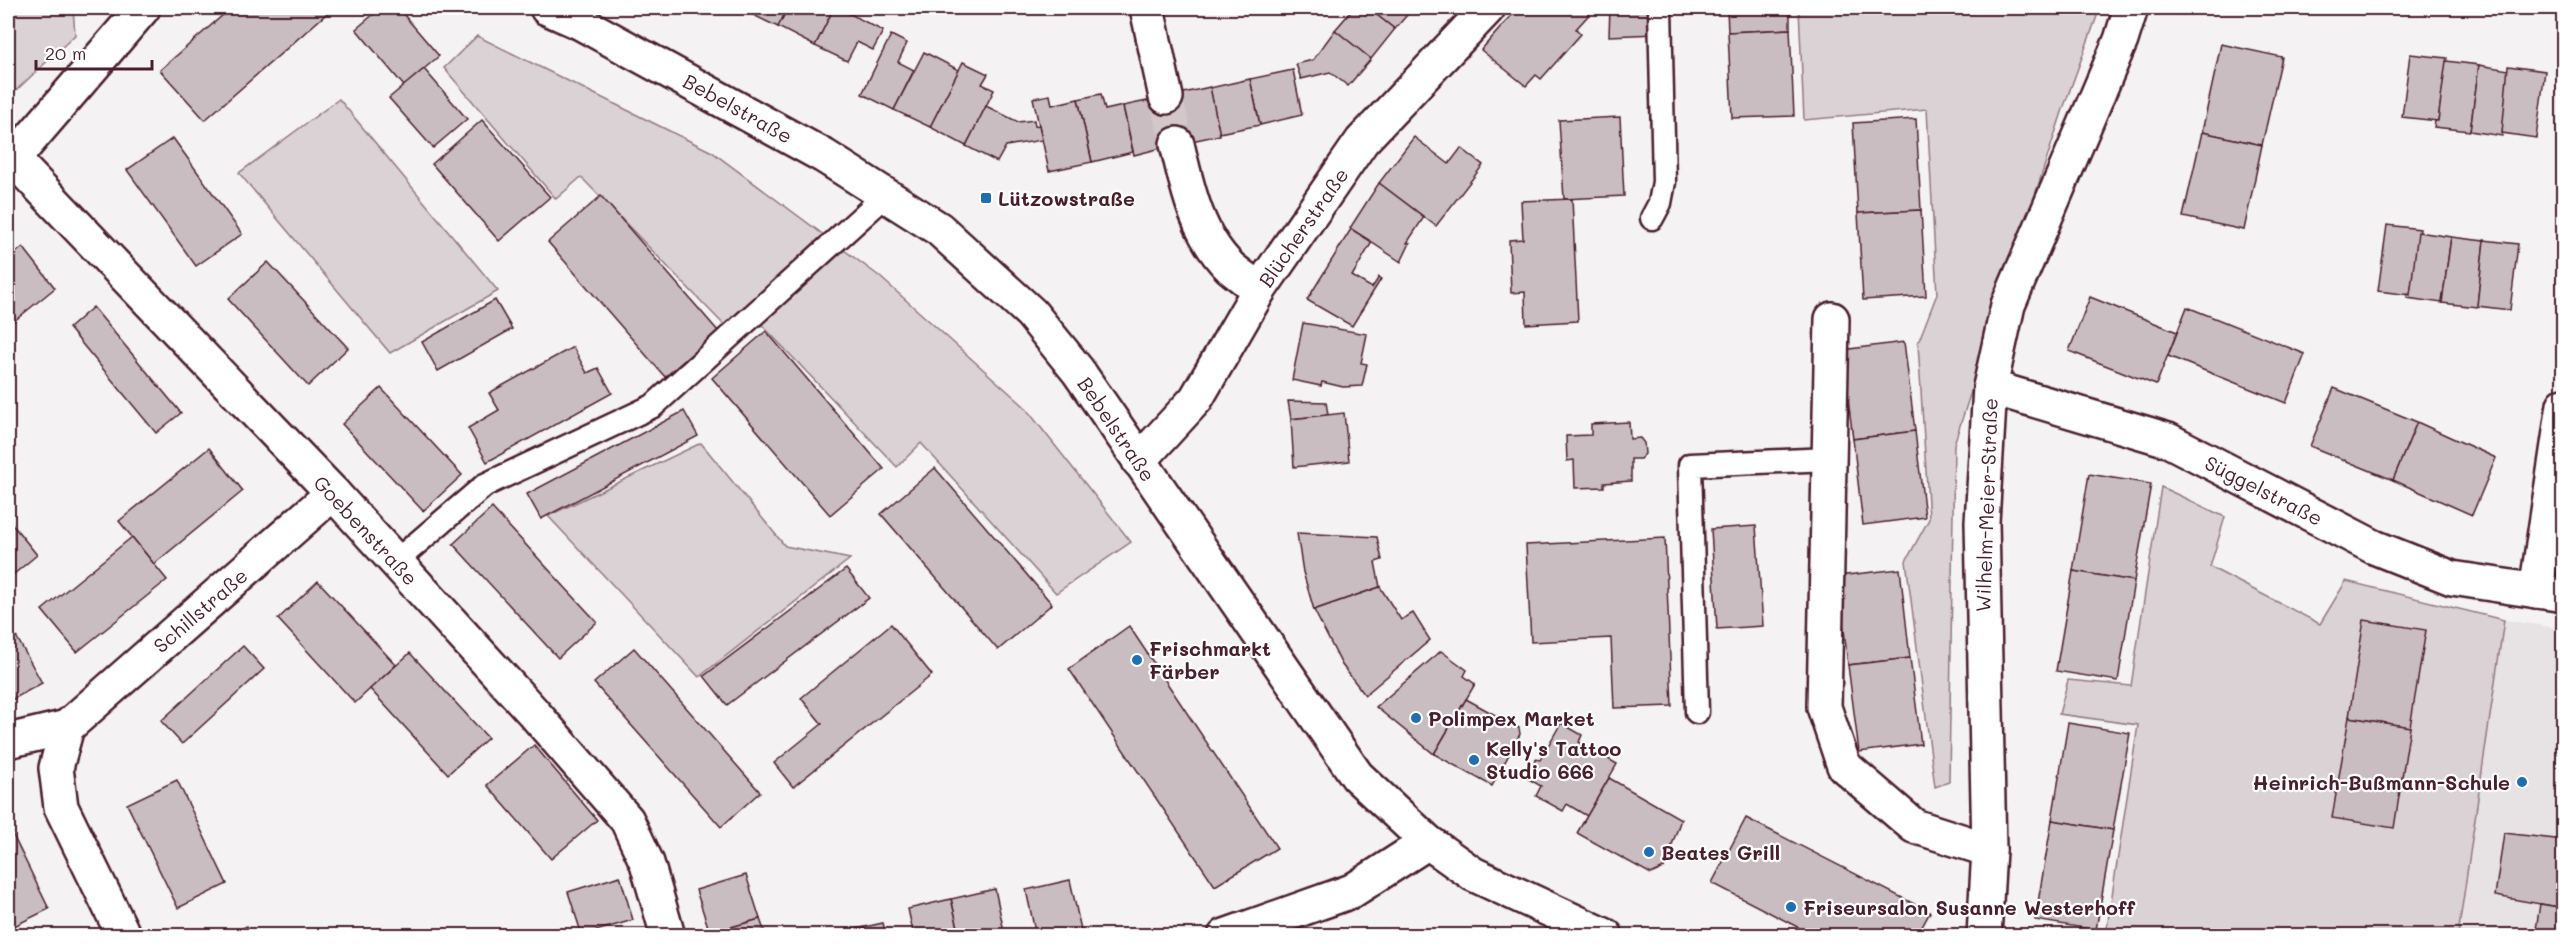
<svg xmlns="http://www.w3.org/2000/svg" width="2571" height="943" font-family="Mali,sans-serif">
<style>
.built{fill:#e7e2e3}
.green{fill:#dbd2d5;stroke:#927880;stroke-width:1.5}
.building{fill:#cabdc1;stroke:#4a1f2b;stroke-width:1.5}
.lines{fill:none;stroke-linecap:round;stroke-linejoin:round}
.minor-tunnel{stroke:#d2c8ca;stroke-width:33;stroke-dasharray:33 16;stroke-linecap:butt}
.service-casing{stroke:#4a1f2b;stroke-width:27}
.minor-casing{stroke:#4a1f2b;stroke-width:38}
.secondary-casing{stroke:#4a1f2b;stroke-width:38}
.service{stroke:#fff;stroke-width:22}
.minor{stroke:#fff;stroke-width:33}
.secondary{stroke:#fff;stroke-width:33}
.poi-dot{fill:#1f6fb2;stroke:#fff;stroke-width:2}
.labels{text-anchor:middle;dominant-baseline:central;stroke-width:4.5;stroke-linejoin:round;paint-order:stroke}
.street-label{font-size:20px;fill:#4a1f2b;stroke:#fff}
.poi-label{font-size:20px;font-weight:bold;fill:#4a1f2b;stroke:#fff;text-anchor:start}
</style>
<rect width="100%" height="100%" fill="#f4f2f2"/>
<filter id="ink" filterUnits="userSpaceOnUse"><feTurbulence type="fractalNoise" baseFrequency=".0167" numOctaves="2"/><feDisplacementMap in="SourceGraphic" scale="12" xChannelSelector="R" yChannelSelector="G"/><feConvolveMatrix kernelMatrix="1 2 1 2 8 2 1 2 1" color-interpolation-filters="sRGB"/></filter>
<g filter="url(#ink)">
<polygon class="built" points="2504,620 2563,629 2563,935 2458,936"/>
<g class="green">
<polygon points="8,8 73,8 75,35 8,98"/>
<polygon points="1799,8 2100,8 2063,109 1954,444 1949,782 1935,787 1906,561 1929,519 1918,343 1937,294 1927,109 1804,120"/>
<polygon points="477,36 712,152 879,276 1024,406 1131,542 1056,593 921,443 897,467 744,306 726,327 581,177 556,199 444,68"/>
<polygon points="339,99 498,291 390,353 239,173"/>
<polygon points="701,443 785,546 850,559 699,677 548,516"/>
<polygon points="2161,487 2225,517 2210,567 2320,624 2346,581 2504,620 2458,935 2106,935 2138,725 2059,714 2068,680 2131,686"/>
</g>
<g class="building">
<polygon points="231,8 333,8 205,120 160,70"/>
<polygon points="381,8 398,8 439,56 404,86 356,29"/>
<polygon points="744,8 788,8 778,27 743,10"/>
<polygon points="788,8 834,8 815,46 778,27"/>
<polygon points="834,8 839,8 883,31 873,50 857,42 847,61 815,46"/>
<polygon points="1049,8 1079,8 1051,14"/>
<polygon points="1354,8 1368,8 1395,29 1371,59 1335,30"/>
<polygon points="1368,8 1413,8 1395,29"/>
<polygon points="1518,8 1595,8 1576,29 1581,34 1541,79 1536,75 1526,86 1481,50"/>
<polygon points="1610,8 1655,8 1656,34 1609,36"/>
<polygon points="1727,8 1790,8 1790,29 1728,32"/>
<polygon points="1790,29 1794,116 1732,118 1728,32"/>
<polygon points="1335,30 1371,59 1348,86 1330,72 1301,79 1296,64 1313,60"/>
<polygon points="891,35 907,43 898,62 914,70 894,110 862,94"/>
<polygon points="2221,44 2282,57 2262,145 2202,132"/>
<polygon points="924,52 959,70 930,127 894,110"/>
<polygon points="2410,54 2447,58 2438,121 2402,117"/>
<polygon points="2446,61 2479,65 2470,131 2434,127 2435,121 2438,121"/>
<polygon points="963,62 988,74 982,84 994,90 966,146 930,127"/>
<polygon points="2479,65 2509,70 2502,136 2470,131"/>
<polygon points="2508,66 2545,71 2536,138 2502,133"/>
<polygon points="424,69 467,119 433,148 389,98"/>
<polygon points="1293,70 1302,115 1260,125 1250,79"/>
<polygon points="1250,79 1260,125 1219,133 1210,88"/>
<polygon points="1210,87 1220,135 1177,144 1166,97"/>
<polygon points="1101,94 1105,110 1123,106 1133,152 1092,162 1078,99"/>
<polygon points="1050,95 1052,105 1078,99 1092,162 1049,171 1033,98"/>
<polygon points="1166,97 1177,144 1134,155 1123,106"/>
<polygon points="986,106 1018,122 1034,120 1035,126 1039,125 1042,140 1006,146 997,162 966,146"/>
<polygon points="1620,117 1624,196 1564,199 1559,120"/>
<polygon points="1916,119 1921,210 1858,213 1853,123"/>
<polygon points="482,120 550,197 499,241 432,164"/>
<polygon points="2202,132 2262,145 2244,230 2183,217"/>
<polygon points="1414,137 1449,164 1461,148 1483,165 1436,226 1379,183"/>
<polygon points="173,138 242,234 196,266 127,170"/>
<polygon points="1379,183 1424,217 1407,243 1410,243 1401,262 1350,228"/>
<polygon points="601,196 718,331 665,377 548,242"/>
<polygon points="1572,199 1578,321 1526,324 1525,292 1511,293 1509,240 1523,239 1521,201"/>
<polygon points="1921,210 1926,296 1863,300 1858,213"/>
<polygon points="2387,225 2420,229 2410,295 2378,291"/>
<polygon points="1351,229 1372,242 1352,276 1372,288 1379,277 1381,279 1352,326 1307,300"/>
<polygon points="2418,232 2451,237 2442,303 2407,298 2407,294 2410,295"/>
<polygon points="2451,237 2484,241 2477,307 2442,303"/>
<polygon points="2484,240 2518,244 2510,310 2477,306"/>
<polygon points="23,247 55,288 8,326 8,259"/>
<polygon points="268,262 348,348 308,386 228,299"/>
<polygon points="2090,297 2177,332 2156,385 2069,351"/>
<polygon points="495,300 512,329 438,371 422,342"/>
<polygon points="93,307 181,413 156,433 69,328"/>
<polygon points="2187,307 2305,354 2286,403 2168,356"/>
<polygon points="1303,323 1367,334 1361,363 1367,364 1362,386 1343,387 1322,382 1321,386 1292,380"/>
<polygon points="766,331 884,469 830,515 712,378"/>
<polygon points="1904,342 1915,431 1853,439 1842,350"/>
<polygon points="573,347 587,373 598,368 612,393 487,462 468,428 499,410 489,393"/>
<polygon points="381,388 462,475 423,511 342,424"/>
<polygon points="2334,388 2417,422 2393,480 2310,446"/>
<polygon points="1288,401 1326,402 1328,415 1291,419"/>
<polygon points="684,411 698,436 541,519 527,494"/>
<polygon points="1344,413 1349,461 1294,467 1291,419"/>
<polygon points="1629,422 1630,439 1640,438 1644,443 1645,454 1640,459 1631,459 1631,481 1604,483 1604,487 1575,488 1574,460 1567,461 1566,436 1591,435 1591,424"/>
<polygon points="2417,422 2496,458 2472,515 2393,480"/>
<polygon points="1915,431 1925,517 1863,525 1853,439"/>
<polygon points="209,448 243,491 154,564 119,521"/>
<polygon points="935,468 1052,604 998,650 881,514"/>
<polygon points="2089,474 2151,484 2134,581 2073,571"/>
<polygon points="492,508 597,622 558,658 453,544"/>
<polygon points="8,519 37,555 14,574 8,567"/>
<polygon points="1756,526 1763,626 1717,629 1711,529"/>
<polygon points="1297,533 1377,537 1382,560 1375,562 1380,587 1314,610 1303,572"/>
<polygon points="132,537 167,580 77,652 42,610"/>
<polygon points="1665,538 1672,706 1614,708 1611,638 1531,642 1526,545"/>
<polygon points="846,569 869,598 727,705 704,676"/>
<polygon points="1900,569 1910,658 1848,665 1838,576"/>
<polygon points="2073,571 2134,581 2118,681 2056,671"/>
<polygon points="318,581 396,665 355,703 278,619"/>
<polygon points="1380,587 1401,620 1413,613 1430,640 1365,695 1342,665 1314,610"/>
<polygon points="2364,620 2426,630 2410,727 2349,717"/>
<polygon points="891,624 932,675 793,787 774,763 822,724 801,698"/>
<polygon points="1129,626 1277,848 1215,886 1069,669"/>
<polygon points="16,636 42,683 8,702 8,641"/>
<polygon points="243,646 264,669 182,744 161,721"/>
<polygon points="634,648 760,792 721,827 594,683"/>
<polygon points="1441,651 1467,670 1464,676 1475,684 1434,754 1376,707"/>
<polygon points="410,653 488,738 448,774 370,689"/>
<polygon points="1910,658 1921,744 1859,752 1848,665"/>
<polygon points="1466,699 1519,728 1520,734 1492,786 1434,754"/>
<polygon points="2349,717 2410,727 2394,828 2332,818"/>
<polygon points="1561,723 1582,735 1579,742 1617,764 1587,816 1567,804 1563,811 1536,796 1541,786 1525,777 1536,759 1540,760"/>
<polygon points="2068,723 2130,733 2113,830 2052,820"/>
<polygon points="534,745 597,820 551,859 487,785"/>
<polygon points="1609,778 1681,819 1664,868 1651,874 1577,833"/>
<polygon points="177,780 227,884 178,908 127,804"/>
<polygon points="1746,818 1930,912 1917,936 1815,936 1712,883"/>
<polygon points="2052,820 2113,830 2096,930 2035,920"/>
<polygon points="8,825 49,909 8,929"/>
<polygon points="2504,833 2564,840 2564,908 2495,896"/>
<polygon points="746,875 760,919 710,933 696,890"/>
<polygon points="620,876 633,920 582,935 568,892"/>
<polygon points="1070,880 1082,934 1036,936 1026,890"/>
<polygon points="995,889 1005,936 960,936 951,899"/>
<polygon points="951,899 960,936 914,936 908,909"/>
<polygon points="2540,904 2564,908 2564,936 2535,936"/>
<polygon points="760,919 766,936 711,936 710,933"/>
<polygon points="883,923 886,936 839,936 838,933"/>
<polygon points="247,926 252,936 226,936"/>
<polygon points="1383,929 1385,936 1356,936"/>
</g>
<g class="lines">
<polyline class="minor-tunnel" points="1166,97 1177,144"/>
<g class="service-casing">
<g id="service">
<polyline points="1652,218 1660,203 1664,182 1660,8"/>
<polyline points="395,562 485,485 653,406 886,195"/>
<polyline points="1697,712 1690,465 1830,459"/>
</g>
</g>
<g class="minor-casing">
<g id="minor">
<polyline points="1147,8 1166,97"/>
<path d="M1177 144C1187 187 1197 235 1230 267 1239 275 1250 282 1259 290"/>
<polyline points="13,159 333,493 533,712 627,820 647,863 668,936"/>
<polyline points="8,165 143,8"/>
<polyline points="1832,319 1824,707 1844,766 1914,826 1989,850"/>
<polyline points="1990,387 2168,440 2374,547 2452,578 2564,595"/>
<polyline points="1139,461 1196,399 1259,290 1362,141 1488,8"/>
<polyline points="2536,591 2564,405"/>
<polyline points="8,741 67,727"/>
<polyline points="124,936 61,807 56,768 67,727 333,493"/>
<polyline points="1225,936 1352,891 1428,842"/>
<polyline points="1984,936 1989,850 1982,522 1990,387 2008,305 2121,40 2131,8"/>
</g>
</g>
<g class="secondary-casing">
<polyline id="secondary" points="547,8 581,23 824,156 939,229 1031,313 1078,371 1357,776 1428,842 1473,874 1606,936"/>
</g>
<use href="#service" class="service"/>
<use href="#minor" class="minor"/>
<use href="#secondary" class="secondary"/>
</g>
</g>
<g class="poi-dot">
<rect x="980" y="192" width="12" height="12" rx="3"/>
<circle cx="1137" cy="660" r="6"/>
<circle cx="1416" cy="718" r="6"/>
<circle cx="1474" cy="760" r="6"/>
<circle cx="2522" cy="782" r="6"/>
<circle cx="1649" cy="852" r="6"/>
<circle cx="1791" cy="907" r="6"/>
</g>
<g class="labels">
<g class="street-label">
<text transform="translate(738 108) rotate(29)">Bebelstraße</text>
<text transform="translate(1303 227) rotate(-55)">Blücherstraße</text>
<text transform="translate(1117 429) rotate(56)">Bebelstraße</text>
<text transform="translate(2264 490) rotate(27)">Süggelstraße</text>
<text transform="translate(1986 505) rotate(-88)">Wilhelm-Meier-Straße</text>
<text transform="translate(366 530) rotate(47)">Goebenstraße</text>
<text transform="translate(200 610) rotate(-41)">Schillstraße</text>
</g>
<g class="poi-label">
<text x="998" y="198">Lützowstraße</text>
<text x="1149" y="648">Frischmarkt<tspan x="1149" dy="23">Färber</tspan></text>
<text x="1428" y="718">Polimpex Market</text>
<text x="1486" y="748">Kelly's Tattoo<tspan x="1486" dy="23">Studio 666</tspan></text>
<text x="2510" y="782" text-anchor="end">Heinrich-Bußmann-Schule</text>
<text x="1661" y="852">Beates Grill</text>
<text x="1803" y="907">Friseursalon Susanne Westerhoff</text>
</g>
</g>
<rect width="2571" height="943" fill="none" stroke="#fff" stroke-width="30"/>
<rect x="15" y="15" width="2541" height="913" fill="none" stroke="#4a1f2b" stroke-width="2" filter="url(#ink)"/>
<path d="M36 60v9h116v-9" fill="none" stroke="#4a1f2b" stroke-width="3"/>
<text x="45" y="60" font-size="18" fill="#4a1f2b" stroke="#ffffff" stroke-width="4.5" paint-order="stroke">20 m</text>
</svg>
